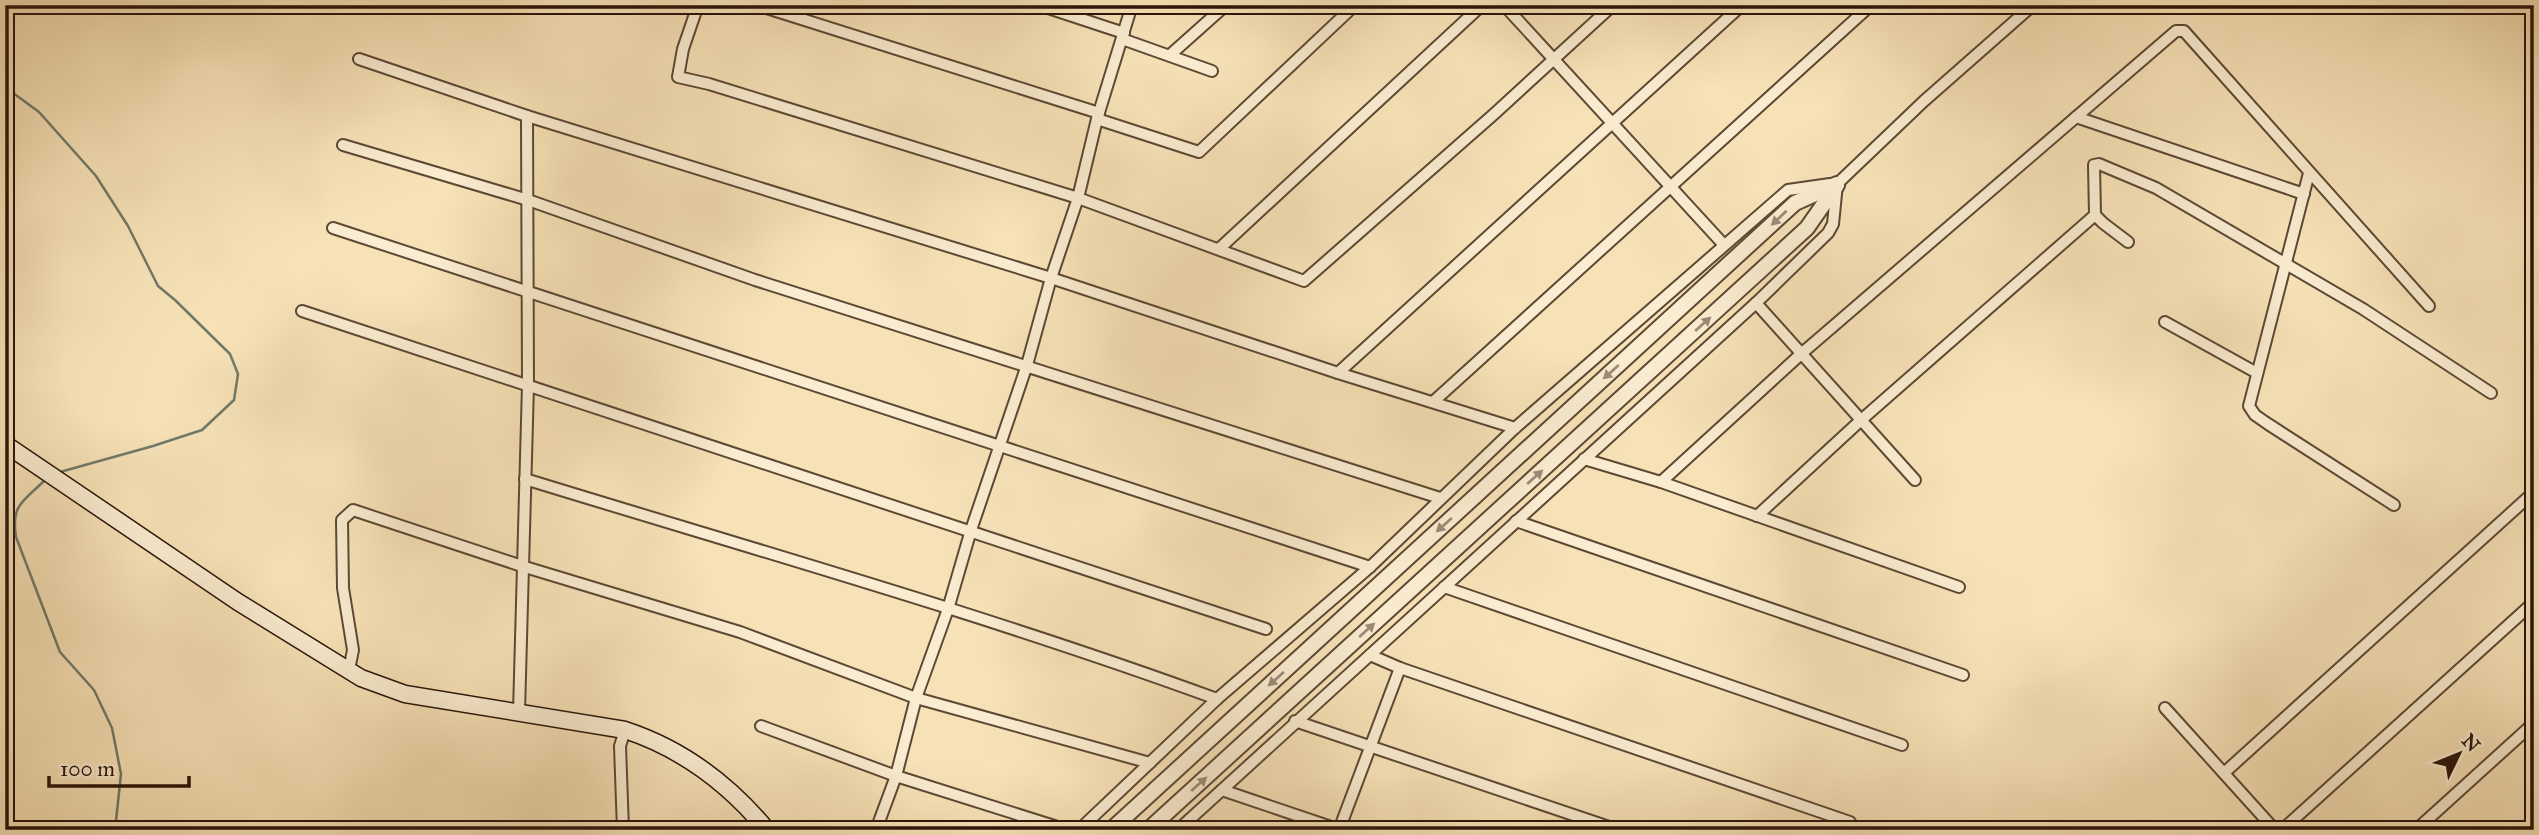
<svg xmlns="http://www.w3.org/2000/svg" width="2539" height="835" font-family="'IM FELL Great Primer',serif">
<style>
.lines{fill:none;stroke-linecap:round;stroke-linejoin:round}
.stream{stroke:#707a6a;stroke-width:2.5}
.minor-casing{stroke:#5d4834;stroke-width:14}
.tertiary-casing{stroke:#5d4834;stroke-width:18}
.secondary-casing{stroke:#2a1409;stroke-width:19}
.minor{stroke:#faecd0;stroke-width:10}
.tertiary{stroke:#faecd0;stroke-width:14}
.secondary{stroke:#faecd0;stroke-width:16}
.oneway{fill:#9c8b76}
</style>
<rect width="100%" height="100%" fill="#f7e2b7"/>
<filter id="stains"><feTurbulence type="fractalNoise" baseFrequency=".00286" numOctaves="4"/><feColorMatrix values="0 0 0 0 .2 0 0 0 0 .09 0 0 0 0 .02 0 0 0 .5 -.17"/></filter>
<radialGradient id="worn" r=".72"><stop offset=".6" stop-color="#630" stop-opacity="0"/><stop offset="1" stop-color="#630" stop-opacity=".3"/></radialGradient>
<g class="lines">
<g class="stream">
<polyline points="5,87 39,112 96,176 128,226 158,286 175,300 230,354 238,374 234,400 202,430 153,446 60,472"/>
<path d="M45 480C23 502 11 504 16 537L60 652 94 690 112 728 121 774 115 830"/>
</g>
<g class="minor-casing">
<g id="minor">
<polyline points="698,5 683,49 678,77 709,84 1078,198 1304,281 1493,115 1613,5"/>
<polyline points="757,5 1099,113"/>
<polyline points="1039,5 1124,33"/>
<polyline points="1504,5 1724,245"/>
<polyline points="1122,39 1212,71"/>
<polyline points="1170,55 1226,5"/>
<polyline points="359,59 527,116 1051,278 1338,373 1515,428"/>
<polyline points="2076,117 2304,194"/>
<polyline points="1097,119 1199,152 1355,5"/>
<polyline points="343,145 528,200 755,280 1440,498"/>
<polyline points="2309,173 2249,406 2255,415 2268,424 2394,505"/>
<polyline points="333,228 1370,567"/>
<polyline points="2128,242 2103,223 2095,215 2094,165 2099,164 2156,188 2363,309 2491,393"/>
<polyline points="1220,248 1482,5"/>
<polyline points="1756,303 1915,480"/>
<polyline points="302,311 1266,629"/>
<polyline points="2165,322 2257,373"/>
<polyline points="1338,373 1742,5"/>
<polyline points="1433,402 1871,5"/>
<polyline points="1584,459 1661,482 1959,587"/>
<path d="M525 479C756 550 990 616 1217 699"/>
<polyline points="1661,482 1801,354 2176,31 2184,31 2429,306"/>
<polyline points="1757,516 1860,421 2095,215"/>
<polyline points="1516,521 1963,675"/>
<polyline points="1444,587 1902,745"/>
<polyline points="1370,655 1400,668 1850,822"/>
<polyline points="349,670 353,650 343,588 342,520 353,510 525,567 740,632 916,698 1150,763"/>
<polyline points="2165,708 2275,830"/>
<polyline points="519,712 528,385 527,116"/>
<polyline points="1295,721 1618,830"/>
<polyline points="761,726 896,776 1067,830"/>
<polyline points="2224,773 2534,492"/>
<polyline points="1222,790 1340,830"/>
<polyline points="623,830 620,746 625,730"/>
<polyline points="876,830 896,776 916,698 948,609 971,530 1027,365 1051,278 1078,198 1097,119 1132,5"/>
<polyline points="1079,830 1217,699 1370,567 1515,428 1788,190 1830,184"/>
<polyline points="1178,830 1756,303 1828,233 1833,224 1837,184 1924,101 2033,5"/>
<polyline points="1339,830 1400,668"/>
<polyline points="2282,830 2534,602"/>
<polyline points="2416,830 2534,723"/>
</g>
</g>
<g class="tertiary-casing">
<g id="tertiary">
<polyline points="1111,830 1795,203 1837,184"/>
<polyline points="1148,830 1807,228 1837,185"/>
</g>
</g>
<g class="secondary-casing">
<path id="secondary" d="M5 444 238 602 361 678 405 694 625 730C683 749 728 783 767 830"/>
</g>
<use href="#minor" class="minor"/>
<use href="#tertiary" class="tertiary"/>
<use href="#secondary" class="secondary"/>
</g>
<defs><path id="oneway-solid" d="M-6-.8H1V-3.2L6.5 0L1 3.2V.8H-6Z" transform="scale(1.75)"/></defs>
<g class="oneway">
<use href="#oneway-solid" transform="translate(1779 218) rotate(137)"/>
<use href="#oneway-solid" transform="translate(1703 324) rotate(-42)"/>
<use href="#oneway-solid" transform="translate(1611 372) rotate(138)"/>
<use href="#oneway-solid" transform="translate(1535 477) rotate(-42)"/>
<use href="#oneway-solid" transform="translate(1444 525) rotate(138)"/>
<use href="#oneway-solid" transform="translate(1367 630) rotate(-42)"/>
<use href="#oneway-solid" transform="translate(1276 679) rotate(138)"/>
<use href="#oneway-solid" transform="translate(1199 784) rotate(-42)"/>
</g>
<rect width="2539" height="835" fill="none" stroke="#f7e2b7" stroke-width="28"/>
<rect x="7" y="7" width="2525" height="821" fill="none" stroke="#2a1409" stroke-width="3.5"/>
<rect x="14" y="14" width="2511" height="807" fill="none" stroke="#2a1409" stroke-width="2"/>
<g transform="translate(2459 754) rotate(47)" stroke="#faecd0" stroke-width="5" paint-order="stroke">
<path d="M0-5L12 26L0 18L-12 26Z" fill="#2a1409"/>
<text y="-10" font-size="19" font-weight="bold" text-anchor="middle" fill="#2a1409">N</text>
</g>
<path d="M49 776v10h140v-10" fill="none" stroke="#2a1409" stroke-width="3.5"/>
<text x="60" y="776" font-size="21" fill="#2a1409" stroke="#faecd0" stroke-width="5" paint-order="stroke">100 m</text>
<rect width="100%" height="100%" filter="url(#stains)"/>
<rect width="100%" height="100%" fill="url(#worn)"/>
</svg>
